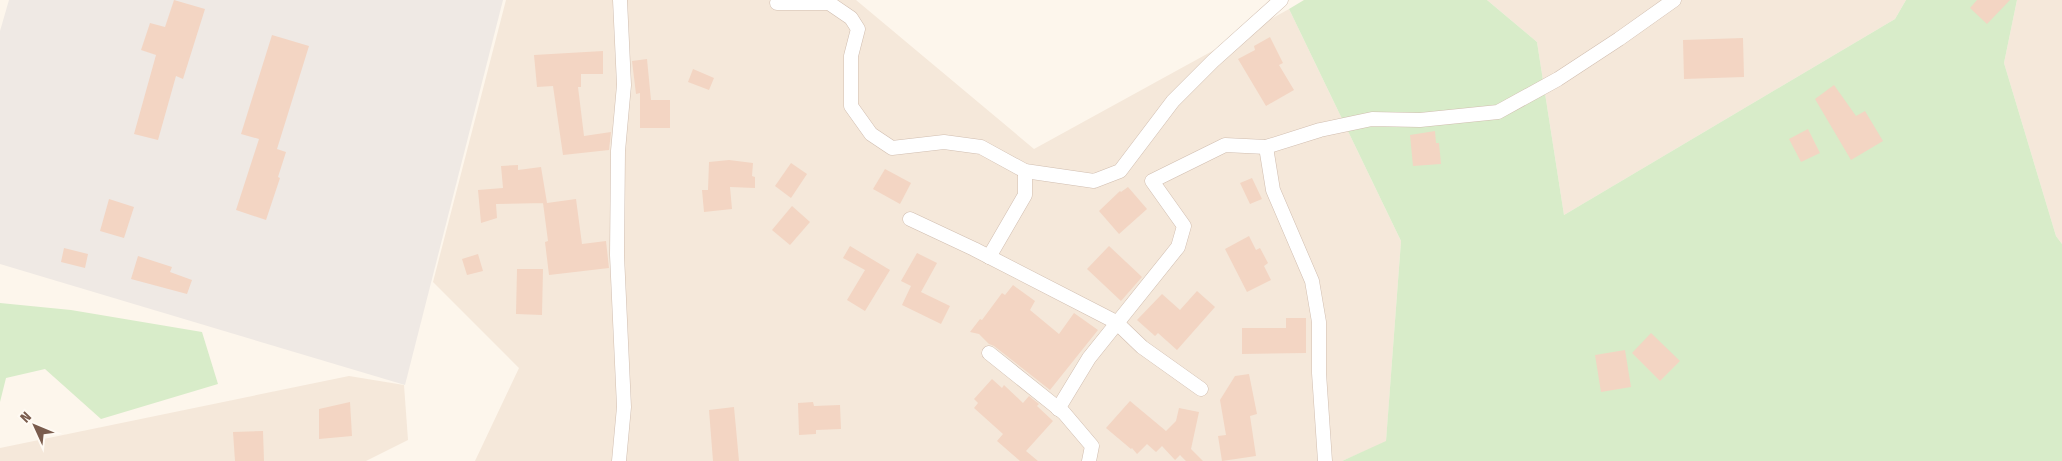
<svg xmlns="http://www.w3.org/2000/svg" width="2062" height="461" font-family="'Fira Sans Condensed',sans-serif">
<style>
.residential{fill:#f5e8da}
.industrial{fill:#efe9e4}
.green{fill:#d8ecc9}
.building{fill:#f3d5c3}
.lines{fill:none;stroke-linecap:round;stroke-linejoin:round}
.street-casing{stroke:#d1beb0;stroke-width:15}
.street{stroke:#fff;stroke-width:14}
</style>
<rect width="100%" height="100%" fill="#fdf6ec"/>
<g class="residential">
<polygon points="506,0 856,0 1034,149 1289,9 1401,241 1386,442 1342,461 475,461 519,368 433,282"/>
<polygon points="1487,0 1906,0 1895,19 1564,215 1537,42"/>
<polygon points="2017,0 2062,0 2062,244 2056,236 2004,63"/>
<polygon points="349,376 404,385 408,440 366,461 0,461 0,448"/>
</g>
<polygon class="industrial" points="9,0 503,0 405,385 0,264 0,31"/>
<g class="green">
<polygon points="1304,0 1487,0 1537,42 1564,215 1895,19 1906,0 2017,0 2004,63 2056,236 2062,244 2062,461 1342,461 1386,441 1401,241 1289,9"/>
<polygon points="0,303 71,310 202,332 218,384 101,419 45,369 6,378 0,402"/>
</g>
<g class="building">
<polygon points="174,0 205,9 183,79 176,76 158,140 134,134 156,55 141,50 150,23 165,27"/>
<polygon points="1977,0 2010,0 1987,24 1970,8"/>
<polygon points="272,35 309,46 277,149 286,152 278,177 280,178 266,220 236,210 259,139 241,134"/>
<polygon points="1270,37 1283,63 1279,65 1294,90 1266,106 1238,59 1255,50 1254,46"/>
<polygon points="1743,38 1744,77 1684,79 1683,40"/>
<polygon points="603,51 603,74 581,74 581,87 578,87 584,136 611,132 609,150 563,155 553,86 537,87 534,55"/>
<polygon points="647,59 651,100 670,100 670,128 640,128 640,93 636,94 632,61"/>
<polygon points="693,69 714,78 709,90 688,82"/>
<polygon points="1834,85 1856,116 1865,111 1883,141 1851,160 1815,99"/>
<polygon points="1808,129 1820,153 1801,162 1789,139"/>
<polygon points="1435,131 1436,143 1439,143 1441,164 1413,166 1410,135"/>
<polygon points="729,160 753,163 752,176 755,177 755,188 730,187 732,209 704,212 702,190 708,190 709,162"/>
<polygon points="791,163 807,174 791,198 775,186"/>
<polygon points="518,165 518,170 541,167 547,203 576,199 582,244 606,241 609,268 549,275 545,242 548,241 543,203 545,203 496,204 497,218 481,223 478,190 503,188 501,166"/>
<polygon points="885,169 911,183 900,204 873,189"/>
<polygon points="1252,178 1262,199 1250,204 1240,183"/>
<polygon points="1128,187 1147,209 1119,234 1099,211 1120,191 1121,192"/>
<polygon points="109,199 134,207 124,238 100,231"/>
<polygon points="792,206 810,222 790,245 772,230"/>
<polygon points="1249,236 1256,250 1260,248 1268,263 1264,266 1271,280 1247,292 1225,249"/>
<polygon points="850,246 890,270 865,311 847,300 865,270 843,258"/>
<polygon points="1109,246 1142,277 1121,301 1087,269"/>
<polygon points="64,248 88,254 85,268 61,262"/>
<polygon points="917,253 937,263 921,292 950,306 941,324 902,305 911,286 901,281"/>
<polygon points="478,254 483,271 467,275 462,259"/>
<polygon points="138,256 172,267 170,272 192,280 187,294 131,279"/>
<polygon points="517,269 543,269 542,315 516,314"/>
<polygon points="1013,285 1035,301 1030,310 1059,334 1074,313 1098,330 1050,390 994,346 989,344 979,334 970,332 980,319 982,320 1002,293 1005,295"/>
<polygon points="1197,291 1215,307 1177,350 1158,333 1155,336 1137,320 1162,294 1180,310"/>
<polygon points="1286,318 1306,318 1306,353 1242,354 1242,328 1286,328"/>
<polygon points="1651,333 1680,361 1660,381 1632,353"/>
<polygon points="1625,350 1631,387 1601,392 1595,355"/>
<polygon points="1249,374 1257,414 1250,416 1256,456 1222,461 1218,436 1226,435 1220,400 1235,376"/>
<polygon points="992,379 1002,388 1004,385 1023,403 1029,396 1039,404 1037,406 1053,421 1026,451 1038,461 1020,461 997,441 1003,434 974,408 978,403 974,399"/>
<polygon points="1130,401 1166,431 1176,421 1179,408 1199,412 1191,449 1203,461 1186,461 1180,455 1175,460 1162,446 1156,452 1147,444 1137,454 1132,448 1131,449 1106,428"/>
<polygon points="350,402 352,436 319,439 319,409"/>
<polygon points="813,402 814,406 840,405 841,429 816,430 816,434 799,435 798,403"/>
<polygon points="734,407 739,461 713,461 709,410"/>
<polygon points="263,431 264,461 235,461 233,432"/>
</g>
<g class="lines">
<g class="street-casing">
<g id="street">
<polyline points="777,3 829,3 851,18 858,29 851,56 851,106 871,134 892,148 944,142 981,147 1025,171 1094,181 1120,171 1173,101 1213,61 1281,0"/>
<polyline points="1266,147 1273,190 1312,281 1319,322 1319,373 1325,461"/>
<polyline points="910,219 974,249 1116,322 1142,347 1201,389"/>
<polyline points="989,257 1025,195 1025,171"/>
<polyline points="989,353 1064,413 1092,446 1089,461"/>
<polyline points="1058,409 1089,358 1178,247 1184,226 1152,181 1225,145 1266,147 1320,130 1372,119 1420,120 1498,112 1558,79 1619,39 1674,0"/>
<polyline points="619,461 624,407 617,255 618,151 624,85 620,0"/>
</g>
</g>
<use href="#street" class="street"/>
</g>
<g transform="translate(35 426) rotate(314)" stroke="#fffaf3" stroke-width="4" paint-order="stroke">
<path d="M0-4L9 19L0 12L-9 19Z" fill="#7a5c4d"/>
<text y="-8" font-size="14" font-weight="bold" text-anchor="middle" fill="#7a5c4d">N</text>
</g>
</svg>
